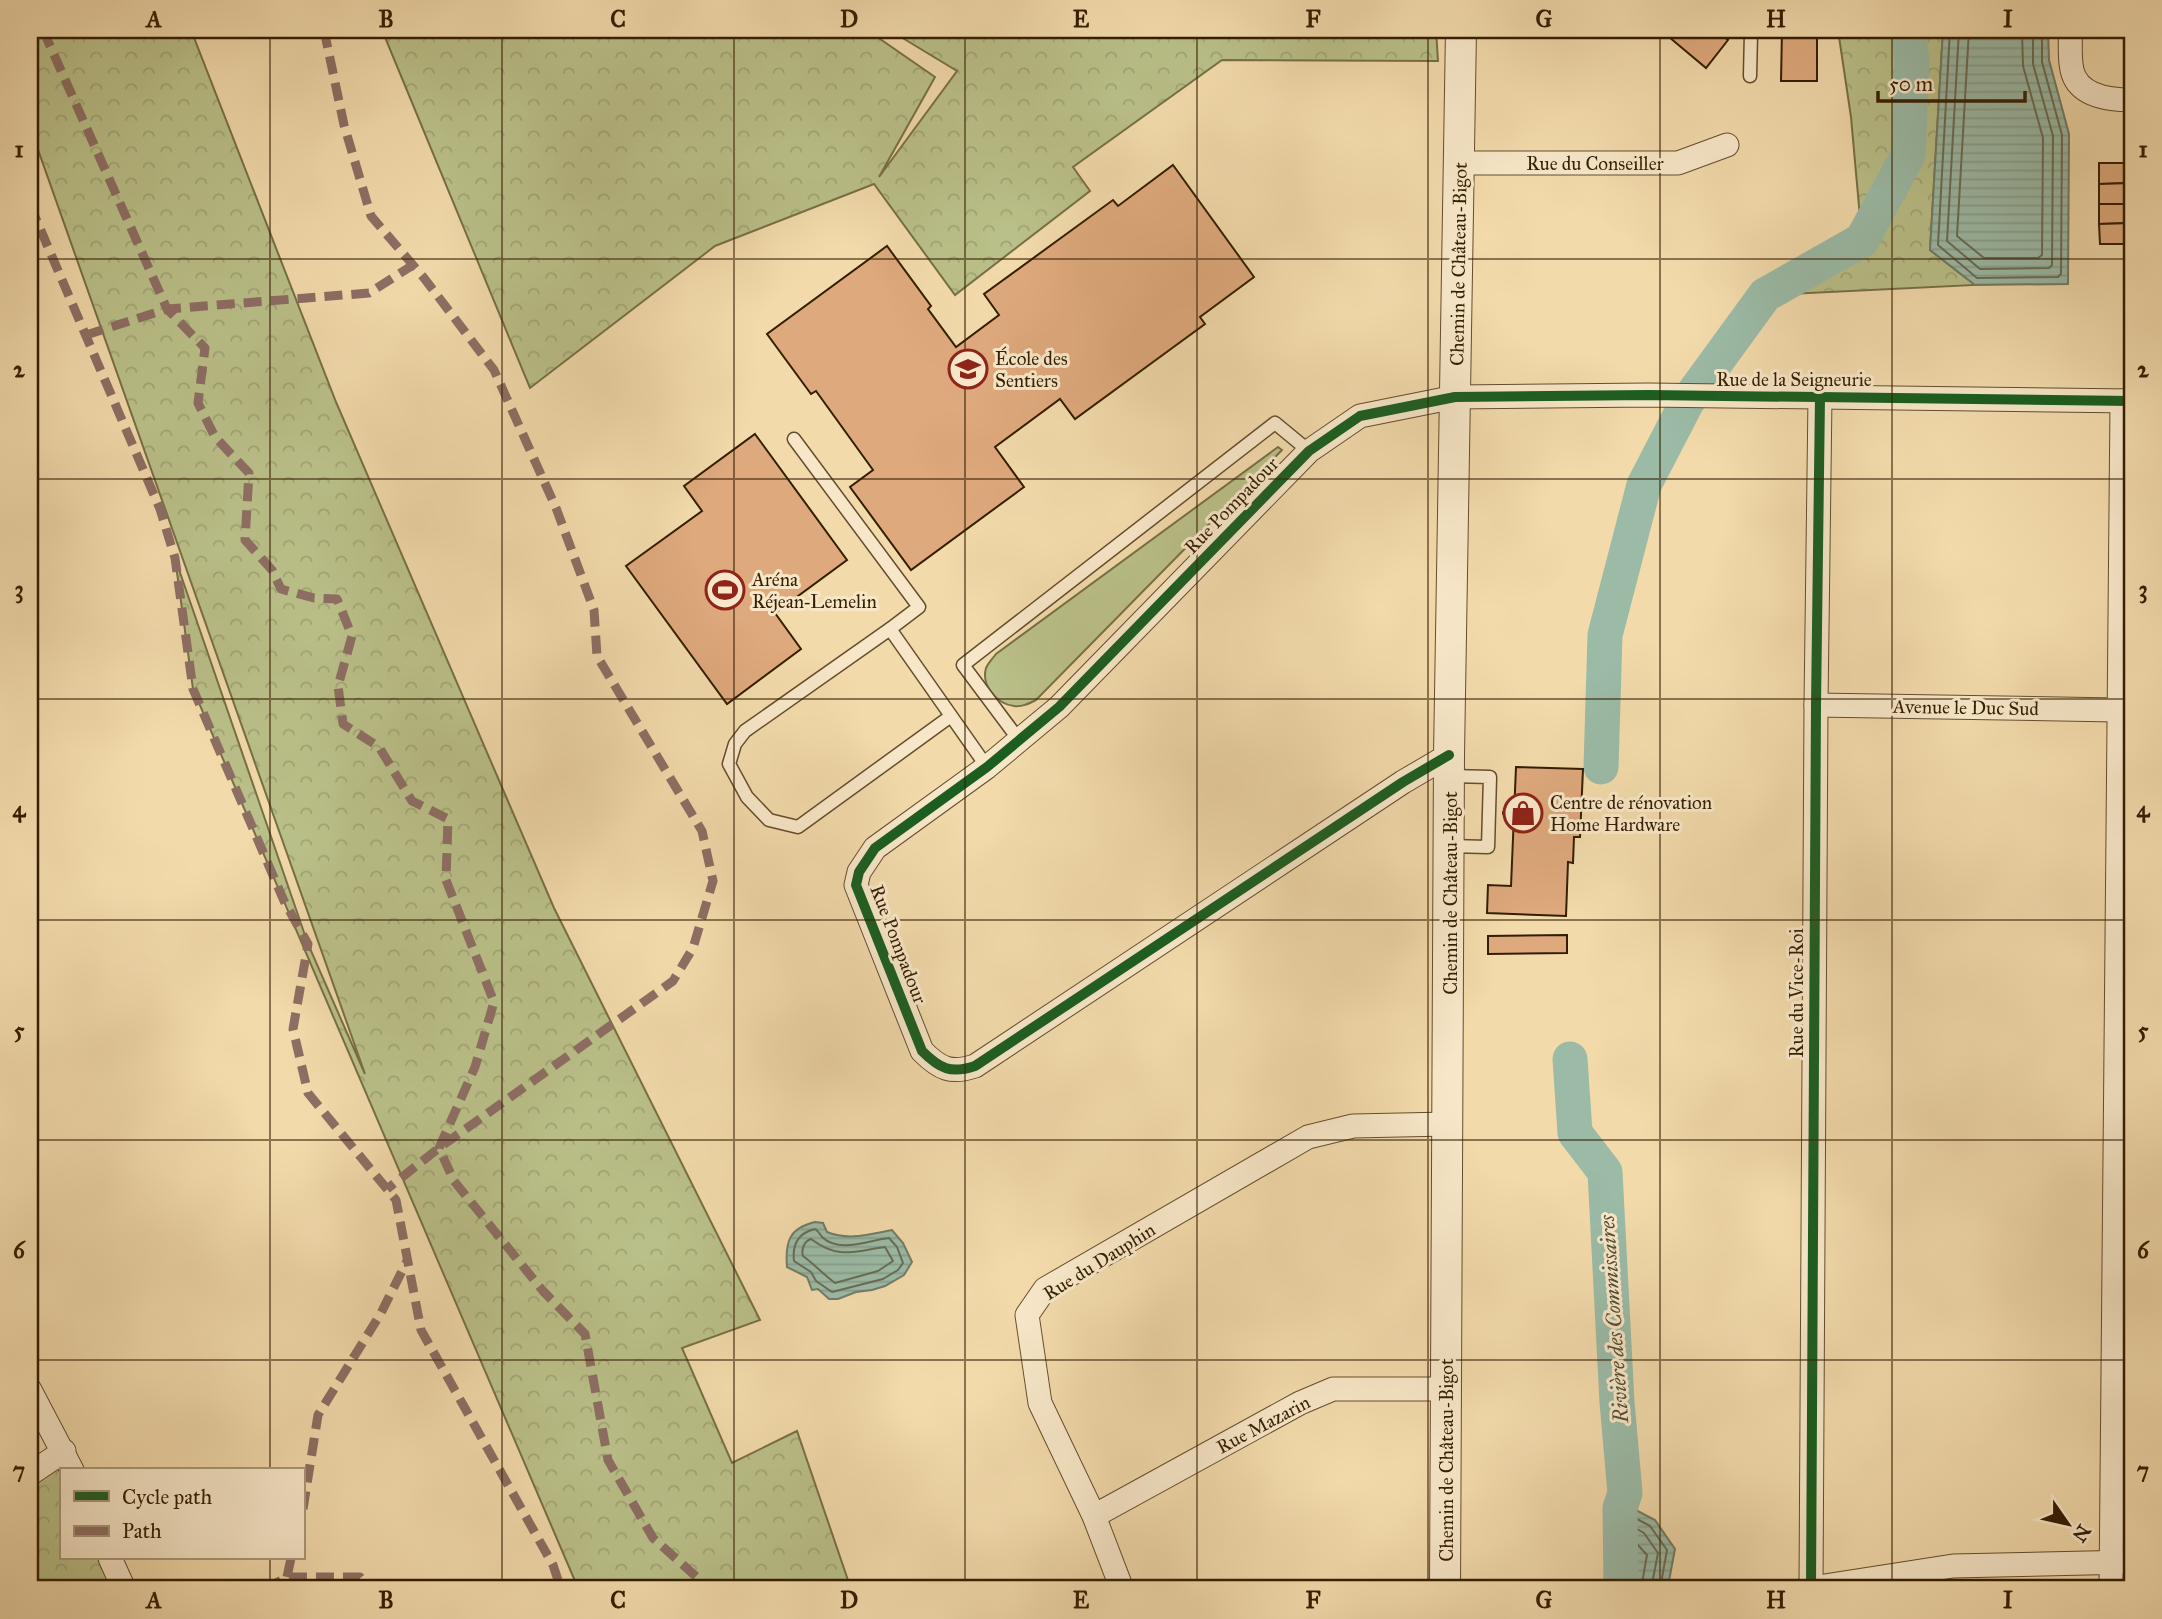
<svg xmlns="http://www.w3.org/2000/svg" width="2162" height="1619" viewBox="0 0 2162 1619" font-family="'IM FELL Great Primer',serif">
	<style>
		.grass { fill: #bac089; stroke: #776f45; stroke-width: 2 }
		.forest { fill: url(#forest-crowns); stroke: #776f45; stroke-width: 2 }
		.water { fill: url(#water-rules); stroke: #727c65; stroke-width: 2 }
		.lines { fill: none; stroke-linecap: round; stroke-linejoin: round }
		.shore { stroke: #686c54; stroke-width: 2 }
		.river { stroke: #9bbba7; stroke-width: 35 }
		.building { fill: #dea97c; stroke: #341e01; stroke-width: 2 }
		.service-casing { stroke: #644d2c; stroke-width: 15 }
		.minor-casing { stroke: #644d2c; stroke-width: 25 }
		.tertiary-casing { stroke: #644d2c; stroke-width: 32 }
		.path { stroke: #341e01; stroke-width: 3.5; stroke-dasharray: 5 3.5; stroke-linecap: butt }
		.service { stroke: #f7e7c8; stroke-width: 12 }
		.minor { stroke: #f7e7c8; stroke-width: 23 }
		.tertiary { stroke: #f7e7c8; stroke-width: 30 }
		.quiet { stroke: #8d6e63; stroke-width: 9; stroke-dasharray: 18 9; stroke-linecap: butt }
		.cycleway-casing { stroke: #f7e7c8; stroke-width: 15 }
		.cycleway { stroke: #1b5e20; stroke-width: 10 }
		.grid { fill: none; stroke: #341e01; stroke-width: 2; stroke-opacity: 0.55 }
		.labels { text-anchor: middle; stroke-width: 6; stroke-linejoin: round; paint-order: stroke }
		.street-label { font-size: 19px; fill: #341e01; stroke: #f7e7c8 }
		.poi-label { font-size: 19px; fill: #341e01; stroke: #f7e7c8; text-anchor: start }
		.water-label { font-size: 21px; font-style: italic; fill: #534d33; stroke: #f7e7c8 }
		.neatline { fill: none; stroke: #341e01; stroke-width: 2.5 }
		.grid-label { font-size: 23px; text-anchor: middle; font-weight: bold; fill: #341e01 }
	</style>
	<defs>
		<pattern id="forest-crowns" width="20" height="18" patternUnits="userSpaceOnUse" patternTransform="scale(1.75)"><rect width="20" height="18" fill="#bac089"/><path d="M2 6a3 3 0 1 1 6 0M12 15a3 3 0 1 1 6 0" fill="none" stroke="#a0a574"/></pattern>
		<pattern id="water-rules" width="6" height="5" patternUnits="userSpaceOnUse" patternTransform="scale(1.75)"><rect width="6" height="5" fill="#9bbba7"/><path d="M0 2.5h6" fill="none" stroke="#86a08e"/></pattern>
	</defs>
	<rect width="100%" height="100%" fill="#f2daab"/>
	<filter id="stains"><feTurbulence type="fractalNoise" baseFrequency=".00286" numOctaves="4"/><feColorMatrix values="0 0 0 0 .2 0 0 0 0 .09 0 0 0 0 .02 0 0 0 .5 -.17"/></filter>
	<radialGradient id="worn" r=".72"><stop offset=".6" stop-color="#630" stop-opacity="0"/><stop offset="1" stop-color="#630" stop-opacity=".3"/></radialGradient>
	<!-- grass -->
	<path class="grass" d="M1278,447L1282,450L1036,700C1028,704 1022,707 1014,706C997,704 981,686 986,668C988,663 993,658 996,654Z"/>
	<!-- forest -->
	<g class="forest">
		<path d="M30,30H191L336,402L554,908L760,1320L682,1348L732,1463L797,1431L851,1589H580L575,1581L193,689L175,558L308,944L365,1074L30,127Z"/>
		<path d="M382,30H867L935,77L879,177L957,71L896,34V30H1436L1438,61L1222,60L1073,167L1090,191L955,295L874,184L715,246L530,388Z"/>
		<path d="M1838,30H1943L1930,250L1975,285L1765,295L1862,240L1851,117Z"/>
		<path d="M64,1451L61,1470V1558H110L124,1589H30V1474Z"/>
	</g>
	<!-- water -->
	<g class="water">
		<path d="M1943,30H2048L2049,60L2069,134L2068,284L1975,285L1930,250Z"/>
		<path d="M815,1222L823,1223L827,1232C850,1241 869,1234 892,1230L903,1243L912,1262L904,1275L885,1286L872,1290L856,1292L838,1299H829L818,1289L812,1290L807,1277L787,1267C785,1242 789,1228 815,1222Z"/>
		<path d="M1632,1508L1655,1520L1675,1549L1668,1586L1665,1589H1605L1608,1535Z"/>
	</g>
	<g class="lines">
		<!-- shore -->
		<g class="shore">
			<path d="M1950,30L1938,245L1977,278L2058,277L2061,274L2062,135L2042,62V30"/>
			<path d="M1959,30L1947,241L1980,269L2049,268L2052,265L2053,136L2033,64V30"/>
			<path d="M1969,30L1957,236L1984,258H2038L2042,255L2043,138L2023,66L2022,30"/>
			<path d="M815,1229C818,1231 820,1234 822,1237C840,1254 869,1240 889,1238L897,1247L903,1263L898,1270L883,1279L832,1292L816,1281L811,1272L794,1261C792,1244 798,1233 815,1229Z"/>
			<path d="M811,1239C839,1260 854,1251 885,1247L893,1261L878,1271L835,1283C823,1274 815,1265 803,1256C801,1250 804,1241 811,1239Z"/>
			<path d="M1611,1589L1615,1538L1635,1518L1650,1526L1667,1550L1660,1589"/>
			<path d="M1620,1589L1624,1542L1637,1529L1644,1533L1658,1553L1651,1589"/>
			<path d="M1630,1589L1634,1547L1637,1544L1647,1555L1641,1589"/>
		</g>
		<!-- river -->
		<g class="river">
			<path d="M1601,767L1605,635L1644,485L1687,402L1765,295L1862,240L1908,155L1912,60L1908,30"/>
			<path d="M1570,1059L1575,1133L1605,1172L1617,1402L1625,1493L1620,1508L1621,1589"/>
		</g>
	</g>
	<!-- building -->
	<g class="building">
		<path d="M1512,30H1547V34L1512,35Z"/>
		<path d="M1665,30H1716L1728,40L1706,68L1663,32Z"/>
		<path d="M1782,30H1817V81H1781Z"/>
		<path d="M2099,163H2131V183L2099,184Z"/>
		<path d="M1173,165L1254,277L1200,317L1205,324L1075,419L1060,399L995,447L1024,487L911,570L850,487L873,470L816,391L811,394L767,334L887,246L931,306L928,309L956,347L999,315L984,294L1113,200L1118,206Z"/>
		<path d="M2131,183V204H2099V184Z"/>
		<path d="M2099,204H2131V223L2099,224Z"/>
		<path d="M2131,223V244H2100L2099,224Z"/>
		<path d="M755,434L847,560L775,613L801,649L727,704L626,566L702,511L684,486Z"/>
		<path d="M1516,767L1583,769L1580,837H1574L1573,863L1568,862L1566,916L1487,913L1488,885L1511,886Z"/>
		<path d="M1567,935V953L1488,954V936Z"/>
	</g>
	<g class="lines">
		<defs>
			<g id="service">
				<path d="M1747,30L1751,33L1750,76"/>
				<path d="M794,439L919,607L890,629"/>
				<path d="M951,716L798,827L769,820L747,797L729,764L735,744L745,731L890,629L987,767"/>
				<path d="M1019,740L963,665L1275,423L1309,451"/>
				<path d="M1449,846L1488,847L1490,777L1451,776"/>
			</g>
			<g id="minor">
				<path d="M2070,30C2071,42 2069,57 2072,70C2078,97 2110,100 2132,100"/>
				<path d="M1460,163H1678L1727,145"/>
				<path d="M1816,705L2117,710"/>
				<path d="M1449,755L1403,782L975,1066C951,1074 940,1069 922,1051L856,885L859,872L875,848L987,767L1059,707L1309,451L1360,416L1455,397L1649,395L2132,401"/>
				<path d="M30,1390L72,1470"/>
				<path d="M30,1474L64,1451"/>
				<path d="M1094,1516L1300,1403L1333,1389H1447"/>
				<path d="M110,1558L124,1589"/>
				<path d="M1122,1589L1094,1516L1040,1403L1027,1315L1045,1289L1308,1137L1353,1126L1448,1124"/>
				<path d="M1805,1589L1953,1566L2132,1562"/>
				<path d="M1811,1589L1816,705L1820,397"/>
				<path d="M2111,1589L2122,401"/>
			</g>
			<path id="tertiary" d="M1445,1589L1449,755L1461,30"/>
		</defs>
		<!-- service casing -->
		<use href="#service" class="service-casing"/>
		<!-- minor casing -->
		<use href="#minor" class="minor-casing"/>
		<!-- tertiary casing -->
		<use href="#tertiary" class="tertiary-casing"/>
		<!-- path -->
		<path class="path" d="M1502,813H1514"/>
		<!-- service -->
		<use href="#service" class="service"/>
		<!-- minor -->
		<use href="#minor" class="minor"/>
		<!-- tertiary -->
		<use href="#tertiary" class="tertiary"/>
		<!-- quiet -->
		<g class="quiet">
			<path d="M43,30L167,309L205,348L198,403L215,437L249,473L245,540L272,570L281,589L314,598L337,599L352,636L338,686L343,724L379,747L412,801L448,819L446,880L494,1002L475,1067L439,1148L454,1181L543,1291L585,1334L608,1460L653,1538L710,1589"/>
			<path d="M324,30L344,125L371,216L424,278L494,370L556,508L594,610L597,656L702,831L713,881L693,948L673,981L439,1148L387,1189"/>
			<path d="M30,205L160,509L175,558L193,689L284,901L308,944L293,1029L308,1093L396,1200L421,1330L553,1565L561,1589"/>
			<path d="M86,335L167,309L369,293L413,265"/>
			<path d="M303,1509L318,1415L381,1313L408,1259"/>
			<path d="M287,1577L291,1558"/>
			<path d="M265,1589L287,1577H360L369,1589"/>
		</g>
		<defs>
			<g id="cycleway">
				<path d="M1449,755L1403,782L975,1066C951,1074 940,1069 922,1051L856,885L859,872L875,848L987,767L1059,707L1309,451L1360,416L1455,397L1649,395L2132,401"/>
				<path d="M1811,1589L1816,705L1820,397"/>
			</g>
		</defs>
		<!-- cycleway casing -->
		<use href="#cycleway" class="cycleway-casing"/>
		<!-- cycleway -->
		<use href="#cycleway" class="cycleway"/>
	</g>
	<!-- grid -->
	<path class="grid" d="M270,30V1470M502,30V1589M734,30V1589M965,30V1589M1197,30V1589M1428,30V1589M1660,30V1589M1892,30V1589M30,259H2132M30,479H2132M30,699H2132M30,920H2132M30,1140H2132M30,1360H2132M270,1558V1589"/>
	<!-- icons -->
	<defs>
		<symbol id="school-ring" viewBox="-11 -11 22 22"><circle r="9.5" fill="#f7e7c8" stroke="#8f2418" stroke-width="1.5"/><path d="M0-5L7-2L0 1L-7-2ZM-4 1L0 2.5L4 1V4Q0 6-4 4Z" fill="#8f2418"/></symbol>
		<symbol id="stadium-ring" viewBox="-11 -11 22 22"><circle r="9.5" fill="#f7e7c8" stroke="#8f2418" stroke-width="1.5"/><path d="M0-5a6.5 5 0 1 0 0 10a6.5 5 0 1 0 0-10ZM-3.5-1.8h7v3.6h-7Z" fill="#8f2418"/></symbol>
		<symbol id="shop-ring" viewBox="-11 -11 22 22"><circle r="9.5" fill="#f7e7c8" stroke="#8f2418" stroke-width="1.5"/><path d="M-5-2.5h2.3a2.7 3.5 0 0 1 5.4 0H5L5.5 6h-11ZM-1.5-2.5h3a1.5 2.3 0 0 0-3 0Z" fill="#8f2418"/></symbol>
	</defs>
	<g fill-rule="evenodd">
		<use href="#school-ring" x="946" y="347" width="44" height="44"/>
		<use href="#stadium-ring" x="703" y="568" width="44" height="44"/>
		<use href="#shop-ring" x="1501" y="791" width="44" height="44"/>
	</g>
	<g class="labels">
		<!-- street labels -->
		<g class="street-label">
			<text x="1595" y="170">Rue du Conseiller</text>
			<text transform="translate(1458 264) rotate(-89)" y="7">Chemin de Château-Bigot</text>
			<text x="1794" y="386">Rue de la Seigneurie</text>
			<text transform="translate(1231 505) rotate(-46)" y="7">Rue Pompadour</text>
			<text transform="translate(1966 707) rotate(1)" y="7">Avenue le Duc Sud</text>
			<text transform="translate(1450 893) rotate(-90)" y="7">Chemin de Château-Bigot</text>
			<text transform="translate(899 944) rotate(69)" y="7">Rue Pompadour</text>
			<text transform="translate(1796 993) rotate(-90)" y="7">Rue du Vice-Roi</text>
			<text transform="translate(1099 1261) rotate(-32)" y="7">Rue du Dauphin</text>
			<text transform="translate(1263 1424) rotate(-28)" y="7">Rue Mazarin</text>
			<text transform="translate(1446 1460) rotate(-90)" y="7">Chemin de Château-Bigot</text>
		</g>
		<!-- poi labels -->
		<g class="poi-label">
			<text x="995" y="365">École des<tspan x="995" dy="22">Sentiers</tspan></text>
			<text x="752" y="586">Aréna<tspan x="752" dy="22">Réjean‑Lemelin</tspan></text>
			<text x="1550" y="809">Centre de rénovation<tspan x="1550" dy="22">Home Hardware</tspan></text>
		</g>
		<!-- water labels -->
		<g class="water-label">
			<text transform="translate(1614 1319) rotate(-94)" y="7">Rivière des Commissaires</text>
		</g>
	</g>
	<!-- margin -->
	<rect width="2162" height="1619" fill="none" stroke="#f2daab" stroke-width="77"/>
	<!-- legend -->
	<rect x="60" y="1468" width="245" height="91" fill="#f7e7c8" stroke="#a99778" stroke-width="2"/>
	<rect x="74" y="1491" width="35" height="10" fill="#1b5e20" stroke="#a99778" stroke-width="2"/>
	<text x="122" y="1504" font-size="21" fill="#341e01">Cycle path</text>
	<rect x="74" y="1526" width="35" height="10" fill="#8d6e63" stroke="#a99778" stroke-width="2"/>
	<text x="122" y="1538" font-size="21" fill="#341e01">Path</text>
	<!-- north arrow -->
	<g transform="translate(2068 1524) rotate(124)" stroke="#f7e7c8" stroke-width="5" paint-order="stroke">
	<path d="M0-5L12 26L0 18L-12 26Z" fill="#341e01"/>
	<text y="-10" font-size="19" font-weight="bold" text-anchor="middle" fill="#341e01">N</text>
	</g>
	<!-- scale -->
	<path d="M1878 91v10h147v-10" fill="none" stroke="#341e01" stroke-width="3.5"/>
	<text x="1889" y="91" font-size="21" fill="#341e01" stroke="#f7e7c8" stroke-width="5" paint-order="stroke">50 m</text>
	<rect x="38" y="38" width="2086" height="1542" class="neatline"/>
	<g class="grid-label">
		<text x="154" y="27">A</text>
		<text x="386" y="27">B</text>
		<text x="618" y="27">C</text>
		<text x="849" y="27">D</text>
		<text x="1081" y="27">E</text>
		<text x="1313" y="27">F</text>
		<text x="1544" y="27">G</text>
		<text x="1776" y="27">H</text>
		<text x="2008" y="27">I</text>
		<text x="19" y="157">1</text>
		<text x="2143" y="157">1</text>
		<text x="19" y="377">2</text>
		<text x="2143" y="377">2</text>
		<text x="19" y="597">3</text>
		<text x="2143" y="597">3</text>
		<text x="19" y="817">4</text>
		<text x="2143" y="817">4</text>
		<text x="19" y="1038">5</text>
		<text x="2143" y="1038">5</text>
		<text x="19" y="1258">6</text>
		<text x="2143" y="1258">6</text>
		<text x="19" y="1478">7</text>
		<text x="2143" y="1478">7</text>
		<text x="154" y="1608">A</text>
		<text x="386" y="1608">B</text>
		<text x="618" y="1608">C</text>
		<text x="849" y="1608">D</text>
		<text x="1081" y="1608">E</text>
		<text x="1313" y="1608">F</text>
		<text x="1544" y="1608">G</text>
		<text x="1776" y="1608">H</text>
		<text x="2008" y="1608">I</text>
	</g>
	<rect width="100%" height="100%" filter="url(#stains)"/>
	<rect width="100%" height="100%" fill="url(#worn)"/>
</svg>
